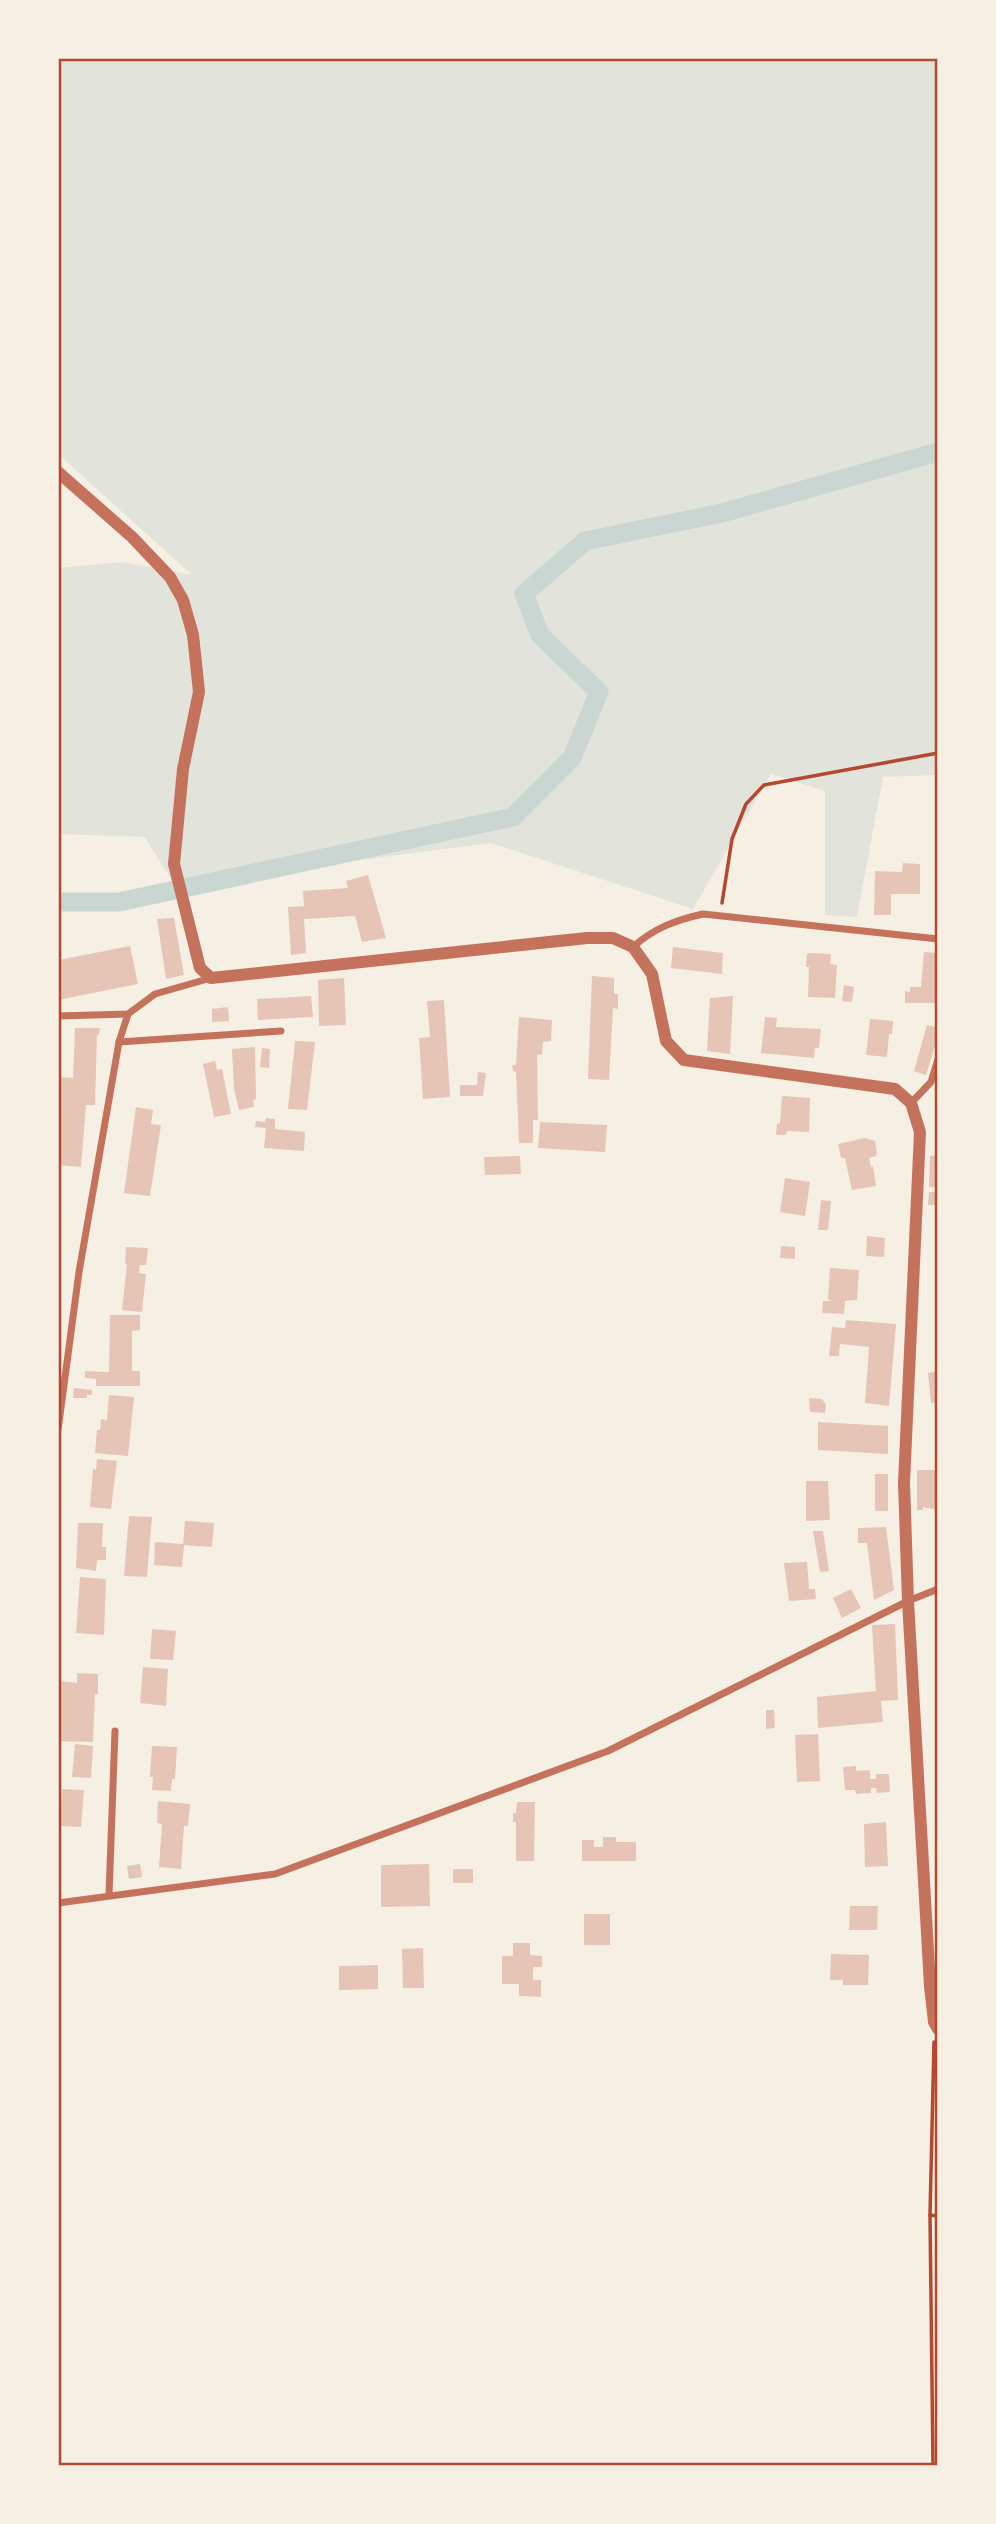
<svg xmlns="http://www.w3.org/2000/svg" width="996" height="2524" viewBox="0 0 996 2524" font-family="Barlow,sans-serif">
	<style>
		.green { fill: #e2e4dc }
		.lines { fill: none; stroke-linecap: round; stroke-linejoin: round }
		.canal { stroke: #c9d6d2; stroke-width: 19 }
		.building { fill: #e6c5b7 }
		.path { stroke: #b5482f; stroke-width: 3.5 }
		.minor { stroke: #c5725c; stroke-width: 7 }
		.tertiary { stroke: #c5725c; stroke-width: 12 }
		.neatline { fill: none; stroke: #b5482f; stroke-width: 2.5 }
	</style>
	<rect width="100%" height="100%" fill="#f6efe4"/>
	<!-- green -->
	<path class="green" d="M58,58H938V840H935V775L883,777L857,917L825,915V791L771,774L693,909L491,843L174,884L145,837L58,834V568L123,562L192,575L58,454Z"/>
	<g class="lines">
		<!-- canal -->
		<path class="canal" d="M58,902H119L513,817L572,758L599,692L540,635L524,594L585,541L722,513L938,452"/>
	</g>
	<!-- building -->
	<g class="building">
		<path d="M903,863L920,864V894H891V915H874L875,871L902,872Z"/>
		<path d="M368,875L386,938L362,942L355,916L304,919L306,953L291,955L288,907L304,906L303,891L348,888L346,881Z"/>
		<path d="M174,918L184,975L166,979L157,919Z"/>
		<path d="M130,946L138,984L58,1000V968L60,967L59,960Z"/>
		<path d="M673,947L723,953L722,974L671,968Z"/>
		<path d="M924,952L938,953V1003H905V991L910,992V987H921Z"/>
		<path d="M809,953L831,954L830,964L837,965L835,998L808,997L809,967H806L807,954Z"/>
		<path d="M592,976L614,978V994H618V1009L613,1008L609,1080L588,1079Z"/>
		<path d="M344,978L346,1025L319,1026L318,980Z"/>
		<path d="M844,985L854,987L852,1002L842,1001Z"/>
		<path d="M311,996L313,1017L258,1020L257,999Z"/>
		<path d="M733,996L730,1054L707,1051L710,998Z"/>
		<path d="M444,1000L450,1097L423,1099L419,1038L430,1037L427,1001Z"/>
		<path d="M228,1007L229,1021L212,1022V1009Z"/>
		<path d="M519,1017L552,1020L551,1041L543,1042L542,1054L537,1055L538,1120H533V1143H519L516,1072L513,1071L512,1065H516Z"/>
		<path d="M765,1017L777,1018L776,1027L821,1029L819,1048H815L814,1058L761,1053Z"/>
		<path d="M870,1019L893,1021L892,1034H889L887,1057L866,1055Z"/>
		<path d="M927,1025L938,1028V1036L926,1075L914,1071Z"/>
		<path d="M75,1028H100L99,1035H97L95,1105H86L81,1167L58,1165V1077L73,1078Z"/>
		<path d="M295,1041L315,1042L307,1110L288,1109Z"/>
		<path d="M255,1047L256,1099L253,1100L254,1107L239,1110L234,1089L232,1049Z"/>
		<path d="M262,1048L270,1049L269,1068L260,1067Z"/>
		<path d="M215,1061L217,1070L222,1069L231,1114L214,1117L203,1064Z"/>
		<path d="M478,1072L486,1073L483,1096H460V1085H477Z"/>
		<path d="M782,1096L810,1098L809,1132L787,1131L786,1135H776L777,1124L780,1123Z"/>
		<path d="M136,1107L153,1110L151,1124L161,1125L150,1196L124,1193Z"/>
		<path d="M266,1118L275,1119V1129L305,1132L304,1151L264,1148L266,1128L255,1127L256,1121L265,1122Z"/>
		<path d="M540,1122L607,1125L605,1152L538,1148Z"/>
		<path d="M865,1138L875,1141L877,1153L876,1156L869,1158L871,1167L873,1166L876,1186L852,1190L845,1158H841L838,1144Z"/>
		<path d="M938,1155V1187H929L930,1156Z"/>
		<path d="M520,1156L521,1174L485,1175L484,1157Z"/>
		<path d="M785,1178L810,1182L805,1216L780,1212Z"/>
		<path d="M929,1192H938V1205H928Z"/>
		<path d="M821,1200L831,1201L828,1230H818Z"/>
		<path d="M867,1236L885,1238L884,1257L866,1256Z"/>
		<path d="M781,1246L795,1247V1259L780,1258Z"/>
		<path d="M126,1247L148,1248L146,1265H140L139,1273L146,1274L142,1312L122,1310L127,1264H125Z"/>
		<path d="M830,1268L859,1270L857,1300L845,1301L844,1314L822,1313L823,1301H831L828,1299Z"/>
		<path d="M110,1315H140V1330L132,1331V1371H140V1386H96V1379L85,1378V1371L109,1372Z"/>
		<path d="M846,1320L896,1324L889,1406L865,1403L869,1347L840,1344L839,1356H829L832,1327L845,1328Z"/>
		<path d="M938,1371V1402L931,1403L928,1373Z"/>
		<path d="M74,1388L92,1390V1395H87V1398H73Z"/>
		<path d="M109,1395L134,1397L128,1456L95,1453L97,1430H100L101,1419L107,1420Z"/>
		<path d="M809,1398L822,1399L826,1404L825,1413L810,1412Z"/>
		<path d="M818,1422L888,1426V1454L818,1450Z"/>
		<path d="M97,1459L117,1461L111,1509L90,1507L93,1469L96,1470Z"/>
		<path d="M917,1470H938V1510L923,1507V1510H917Z"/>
		<rect x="875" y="1474" width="13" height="37"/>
		<path d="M806,1481H828L830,1520L806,1521Z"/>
		<path d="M129,1516L152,1517L147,1577L124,1576Z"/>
		<path d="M185,1521L214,1523L212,1547L184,1545L182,1567L154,1565L155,1542L183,1544Z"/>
		<path d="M78,1523H103L102,1547H106V1560H97L96,1571L76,1568Z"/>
		<path d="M886,1527L894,1590L874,1600L867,1543H858V1528Z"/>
		<path d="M813,1531H823L829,1571L820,1572Z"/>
		<path d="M807,1562L809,1589H815L816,1599L789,1601L784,1563Z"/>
		<path d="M80,1577L106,1579L104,1635L76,1633Z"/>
		<path d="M851,1589L861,1608L842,1618L833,1598Z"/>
		<path d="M895,1624L898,1700L881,1701L883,1722L818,1728L817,1697L876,1691L872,1625Z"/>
		<path d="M152,1629L176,1631L173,1660L150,1659Z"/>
		<path d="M143,1667L168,1669L166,1706L140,1703Z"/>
		<path d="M77,1673L98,1674V1694H95L93,1742L58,1741V1681L77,1683Z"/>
		<path d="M766,1710H774L775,1728L766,1729Z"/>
		<path d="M818,1734L820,1781L797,1782L795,1735Z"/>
		<path d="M75,1744L93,1746L91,1778L72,1777Z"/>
		<path d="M152,1746L177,1747L175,1779H172L171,1791L152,1790L153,1777H150Z"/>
		<path d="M856,1766V1771L870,1770V1779H876V1774H889L890,1792L877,1793L876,1788H871V1793L856,1794L855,1790H845L843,1767Z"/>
		<path d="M62,1789L84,1790L81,1827L60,1826Z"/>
		<path d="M158,1801L190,1804L188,1826H184L181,1869L159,1867L162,1824L157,1823Z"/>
		<path d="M517,1802H535L534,1861H516V1822H513V1813H516Z"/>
		<path d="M886,1822L888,1866L865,1867L864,1824Z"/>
		<path d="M603,1837H616V1842H636V1861H582V1840H594V1847H603Z"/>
		<path d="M140,1864L142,1877L129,1879L127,1866Z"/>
		<path d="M429,1864L430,1906L381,1907V1865Z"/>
		<rect x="453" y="1869" width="20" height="14"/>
		<path d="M850,1906H878L877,1930H849Z"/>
		<rect x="584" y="1914" width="26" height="31"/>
		<path d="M513,1943H530V1955L542,1956V1967H533V1980H541V1997L519,1996V1984H502V1956H513Z"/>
		<path d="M423,1948L424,1988H403L402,1949Z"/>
		<path d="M831,1954L869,1955L868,1985H843V1980H830Z"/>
		<path d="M378,1965V1989L339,1990V1966Z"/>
	</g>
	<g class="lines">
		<!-- path -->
		<g class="path">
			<path d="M722,903L732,839L746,804L764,785L938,753"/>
			<path d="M930,2215L938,2216"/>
			<path d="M933,2466L930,2215L934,2042"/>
		</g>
		<!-- minor -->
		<g class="minor">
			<path d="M633,947C654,928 676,920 703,914L938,939"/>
			<path d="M58,1016L128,1014L155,994L211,978"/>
			<path d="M119,1042L281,1031"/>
			<path d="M911,1103L931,1082L938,1059"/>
			<path d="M58,1430L79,1272L119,1042L128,1014"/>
			<path d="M109,1895L115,1731"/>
			<path d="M58,1903L275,1874L608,1751L908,1601L938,1589"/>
		</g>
		<!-- tertiary -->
		<path class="tertiary" d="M58,472L132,537L170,577L183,600L193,635L199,692L183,769L174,864L200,968L211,978L587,938H613L633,947L652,974L666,1041L684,1060L895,1089L911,1103L920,1132L904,1483L908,1601L930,1986L934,2022L938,2029"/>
	</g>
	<!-- border -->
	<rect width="996" height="2524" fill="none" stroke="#f6efe4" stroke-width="119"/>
	<rect x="60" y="60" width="876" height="2404" class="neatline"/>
</svg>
